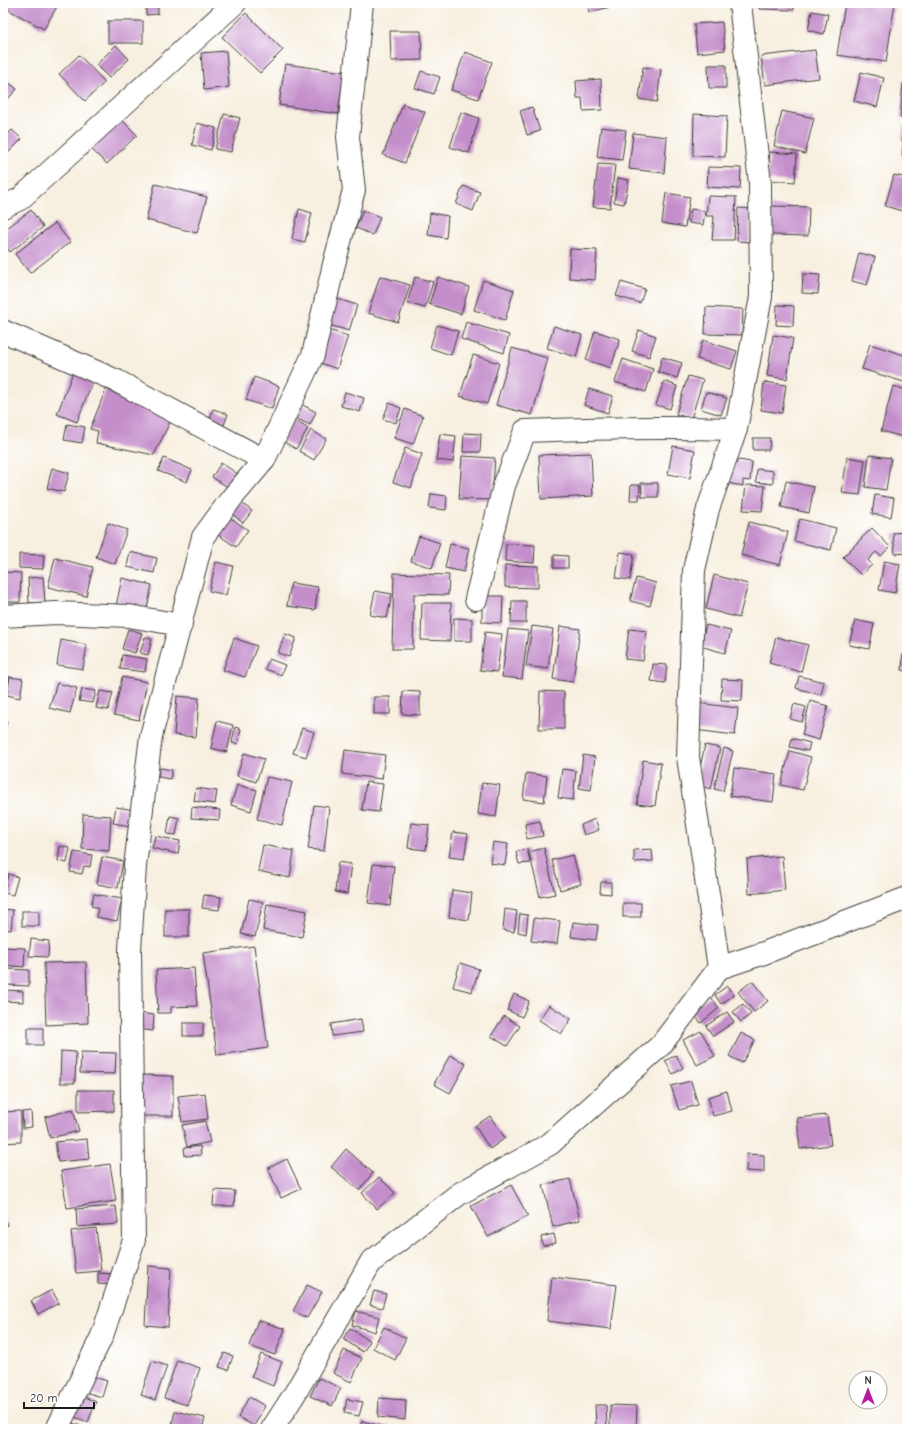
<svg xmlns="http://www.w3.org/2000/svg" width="910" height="1432" viewBox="0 0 910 1432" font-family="'Comic Neue',sans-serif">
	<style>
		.building { fill: #c48ecb }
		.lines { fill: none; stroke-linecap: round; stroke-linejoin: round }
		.minor-casing { stroke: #3d3c39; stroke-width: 24 }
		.minor { stroke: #fff; stroke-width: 22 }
	</style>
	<rect width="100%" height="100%" fill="#fff"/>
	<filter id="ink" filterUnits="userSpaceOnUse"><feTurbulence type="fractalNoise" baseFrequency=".025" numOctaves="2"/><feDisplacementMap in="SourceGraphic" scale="8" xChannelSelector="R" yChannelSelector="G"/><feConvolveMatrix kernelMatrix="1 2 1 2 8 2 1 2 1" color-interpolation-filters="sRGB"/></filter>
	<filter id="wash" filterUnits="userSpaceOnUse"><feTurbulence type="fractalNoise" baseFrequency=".012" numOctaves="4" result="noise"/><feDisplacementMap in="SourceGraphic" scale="16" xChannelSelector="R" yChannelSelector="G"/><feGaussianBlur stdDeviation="0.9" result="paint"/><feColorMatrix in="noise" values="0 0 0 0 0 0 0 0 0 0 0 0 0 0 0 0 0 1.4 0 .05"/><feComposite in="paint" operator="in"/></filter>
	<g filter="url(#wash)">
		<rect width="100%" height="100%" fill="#f7efdf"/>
		<g id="blocks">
			<!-- building -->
			<g class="building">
				<path d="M10,3H59L44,29L7,9Z"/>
				<path d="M587,3H614L615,6L589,12Z"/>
				<path d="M759,3H794V10L759,9Z"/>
				<path d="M845,3H895L886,62L837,55Z"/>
				<path d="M146,7H158V14L146,15Z"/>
				<path d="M812,11L828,14L824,34L808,30Z"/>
				<path d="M246,13L283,50L260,73L222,37Z"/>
				<rect x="108" y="21" width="35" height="22"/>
				<path d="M722,22L725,50L697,53L694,24Z"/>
				<path d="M390,31H421L422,60L391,61Z"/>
				<path d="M116,45L129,59L109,78L96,65Z"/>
				<path d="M815,50L819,78L765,85L761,56Z"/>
				<path d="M226,51L229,87L204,90L201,53Z"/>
				<path d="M465,52L492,62L478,99L451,90Z"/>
				<path d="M79,55L105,82L85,101L59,74Z"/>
				<path d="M285,64L344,72L338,114L279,105Z"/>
				<path d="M708,65H726V88H709Z"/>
				<path d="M643,67L661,69L657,102L639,99Z"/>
				<path d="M421,71L440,77L434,94L415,88Z"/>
				<path d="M861,72L884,78L877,107L854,101Z"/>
				<path d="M3,78L17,89L8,99L3,95Z"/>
				<path d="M601,79L602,110L583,111L582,98H577L576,81Z"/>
				<path d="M903,83L907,84V118H900Z"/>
				<path d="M403,104L425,112L405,163L383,155Z"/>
				<path d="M532,107L540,131L527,135L520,111Z"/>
				<path d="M782,111L814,118L805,154L774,146Z"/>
				<path d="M461,112L479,118L469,153L450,147Z"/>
				<path d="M224,114L240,118L231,152L215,149Z"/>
				<path d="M694,114L727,116L725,157L693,156Z"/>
				<path d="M118,116L137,135L107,164L88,146Z"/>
				<path d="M197,123L216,128L211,150L192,145Z"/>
				<path d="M903,125L907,126V142L902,141Z"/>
				<path d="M601,127L626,130L622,160L597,157Z"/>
				<path d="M12,130L22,139L4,157L3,139Z"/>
				<path d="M633,133L667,137L664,173L629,169Z"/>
				<path d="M903,145H907V156H902Z"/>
				<path d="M770,152L797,154L795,182L767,180Z"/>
				<path d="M598,164L615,165L610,208L593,207Z"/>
				<path d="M708,167L741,168L740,189L707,187Z"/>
				<path d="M894,175L907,178V207L906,212L885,206Z"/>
				<path d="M618,178L629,180L624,204L614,202Z"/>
				<path d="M155,184L207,197L197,233L146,220Z"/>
				<path d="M463,186L480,192L473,211L456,204Z"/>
				<path d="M666,193L690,197L685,227L662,223Z"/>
				<path d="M708,196L736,197L734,240H712L714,216H706Z"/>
				<path d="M771,206L809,207L808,236L771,235Z"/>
				<path d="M738,208L751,209L749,242L737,241Z"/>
				<path d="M299,209L312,213L305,242L292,239Z"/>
				<path d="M691,209L705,211L703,225L689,223Z"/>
				<path d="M31,210L43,227L10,252L3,243V231Z"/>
				<path d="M363,210L380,217L373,235L356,228Z"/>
				<path d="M430,213L448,216L446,238L428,235Z"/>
				<path d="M55,223L70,242L30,273L15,254Z"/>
				<path d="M570,249L597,250L595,280L569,278Z"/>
				<path d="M859,253L875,257L867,285L852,281Z"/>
				<path d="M803,274L820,275L818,294L802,293Z"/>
				<path d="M380,276L410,285L398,322L368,313Z"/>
				<path d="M415,277L433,282L425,308L407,303Z"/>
				<path d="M438,277L469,287L461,314L429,304Z"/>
				<path d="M483,280L514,290L505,320L474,310Z"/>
				<path d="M621,282L645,289L640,303L616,296Z"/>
				<path d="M334,298L357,305L349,331L326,324Z"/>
				<path d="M777,305L794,306L793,326L776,325Z"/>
				<path d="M706,307L743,309L742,335L705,334Z"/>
				<path d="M466,322L509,335L504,353L461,339Z"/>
				<path d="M437,325L458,331L451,355L430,348Z"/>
				<path d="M554,326L582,335L576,357L547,348Z"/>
				<path d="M328,330L348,336L337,369L318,362Z"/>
				<path d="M639,330L656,336L649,357L632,351Z"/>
				<path d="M595,331L620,339L611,368L586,360Z"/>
				<path d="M773,335L793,338L787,379L767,376Z"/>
				<path d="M703,340L737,351L731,369L697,359Z"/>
				<path d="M870,344L907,356V383L862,369Z"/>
				<path d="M512,348L548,358L532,415L496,405Z"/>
				<path d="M473,355L499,363L487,404L460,396Z"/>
				<path d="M662,357L682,363L677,378L658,372Z"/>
				<path d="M623,359L653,369L646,392L615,382Z"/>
				<path d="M73,372L93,380L77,422L57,414Z"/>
				<path d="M688,376L703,380L691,419L676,414Z"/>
				<path d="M254,377L279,386L272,409L246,400Z"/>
				<path d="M664,381L677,386L670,409L656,405Z"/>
				<path d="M764,382L786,385L782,413L761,410Z"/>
				<path d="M893,386L907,390V438L881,431Z"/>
				<path d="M106,389L171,420L154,455L96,443L98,431L90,429Z"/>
				<path d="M589,389L613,396L608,413L584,405Z"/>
				<path d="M345,392L364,398L360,412L341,406Z"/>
				<path d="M706,392L727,398L721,415L701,409Z"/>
				<path d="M299,403L316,412L310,425L293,417Z"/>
				<path d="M389,403L401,408L396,423L383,419Z"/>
				<path d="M213,409L228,414L221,433L207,428Z"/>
				<path d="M405,409L423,416L413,444L394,438Z"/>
				<path d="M293,420L308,428L296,449L281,440Z"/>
				<path d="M67,424L85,427L82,443L64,440Z"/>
				<path d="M311,430L326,439L314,460L299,451Z"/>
				<path d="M464,433L481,434L480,452H463Z"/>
				<path d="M440,434L456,436L453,462L436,460Z"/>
				<path d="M753,438H770L769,450H753Z"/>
				<path d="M673,446L695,450L690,478L668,474Z"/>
				<path d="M405,448L422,454L411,488L393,482Z"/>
				<path d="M591,453L593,496L541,499L539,455Z"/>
				<path d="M869,455L891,458L886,490L865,487Z"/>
				<path d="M462,456L495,458L492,500L459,499Z"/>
				<path d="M847,457L865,460L860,495L842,493Z"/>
				<path d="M164,458L192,470L187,482L158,471Z"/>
				<path d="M731,459L752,462L750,481L743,480V486L727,483Z"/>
				<path d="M221,463L238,474L229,488L212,477Z"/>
				<path d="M52,468L69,473L64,492L47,488Z"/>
				<path d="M757,469L773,471V484L756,482Z"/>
				<path d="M786,481L814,487L809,513L781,507Z"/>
				<path d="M641,483H658V497H642Z"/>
				<path d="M631,485H640L639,500H630Z"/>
				<path d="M746,485L765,486L762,511L743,510Z"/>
				<path d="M431,494L447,496L446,510L429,508Z"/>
				<path d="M875,495L894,498L891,517L872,514Z"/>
				<path d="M239,501L252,511L243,523L231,513Z"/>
				<path d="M229,517L248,530L236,547L217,534Z"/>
				<path d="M800,519L836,528L831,550L794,541Z"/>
				<path d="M749,522L788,532L780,565L741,555Z"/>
				<path d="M108,523L127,530L115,564L96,557Z"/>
				<path d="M872,528L890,547L881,556L876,552L868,560L872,565L861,575L843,557Z"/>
				<path d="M906,532L907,553L895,554L893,533Z"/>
				<path d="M419,536L440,543L432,568L411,561Z"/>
				<path d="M450,544L469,548L464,572L445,568Z"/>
				<path d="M506,544L535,545L534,563L505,561Z"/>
				<path d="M130,552L157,558L154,573L127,567Z"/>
				<path d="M620,552L634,554L630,580L616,578Z"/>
				<path d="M19,554L44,555L43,569L19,568Z"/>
				<path d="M554,555L568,556V568H554Z"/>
				<path d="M55,558L93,567L86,596L48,587Z"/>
				<path d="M884,561L900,564L895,593L879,590Z"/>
				<path d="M216,562L233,566L226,595L209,591Z"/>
				<path d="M505,565L538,566V588L505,587Z"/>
				<path d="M3,572L21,573L20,602H3Z"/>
				<path d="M394,573L449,575L448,595L414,594L413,649H392Z"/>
				<path d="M714,575L748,584L739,618L706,609Z"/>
				<path d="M43,577L45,602L29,603L28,578Z"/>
				<path d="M122,578L152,585L146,613L116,606Z"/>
				<path d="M636,578L656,583L650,606L630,601Z"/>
				<path d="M291,583L318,587L315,610L287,606Z"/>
				<path d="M375,591L392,594L387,618L370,615Z"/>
				<path d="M482,596H503L502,623L482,622Z"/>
				<path d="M512,601H526V623H511Z"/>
				<path d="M422,603H451L450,641L421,640Z"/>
				<path d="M454,618L472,619V641H454Z"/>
				<path d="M855,620L874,624L869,649L849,645Z"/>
				<path d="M706,625L731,631L725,653L700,646Z"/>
				<path d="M532,626L553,629L548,669L526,666Z"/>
				<path d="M560,626L580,629L573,682L553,679Z"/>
				<path d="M128,629L142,633L135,653L122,649Z"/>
				<path d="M508,629L528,631L522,679L502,677Z"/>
				<path d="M629,629L647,631L643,661L625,659Z"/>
				<path d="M485,632L502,634L497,672L480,670Z"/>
				<path d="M285,634L296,638L289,657L278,653Z"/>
				<path d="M145,637L152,639L148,655L140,653Z"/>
				<path d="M776,637L808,645L801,672L769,663Z"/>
				<path d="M234,638L257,646L245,677L223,670Z"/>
				<path d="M61,640L87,645L83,669L57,665Z"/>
				<path d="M122,655L147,659L145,672L120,669Z"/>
				<path d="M903,655H907V671L902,670Z"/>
				<path d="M269,659L285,665L281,675L265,669Z"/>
				<path d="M653,664L667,665L665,683L651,681Z"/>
				<path d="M3,675L9,676L4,705H3Z"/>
				<path d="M799,676L824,682L821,695L796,688Z"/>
				<path d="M10,677L23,679L20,698L7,695Z"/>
				<path d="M122,677L147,682L139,720L114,715Z"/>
				<path d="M722,679L743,680L742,701L721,700Z"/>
				<path d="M57,683L77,688L70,713L49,708Z"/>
				<path d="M82,689L96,691L93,703L79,701Z"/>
				<path d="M100,691L113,693L108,710L96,708Z"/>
				<path d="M403,691L420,692V715L402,714Z"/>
				<path d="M540,691L564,692V729H539Z"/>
				<path d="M177,696L199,698L196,737L174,735Z"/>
				<rect x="374" y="697" width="16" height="17"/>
				<path d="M810,701L828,706L819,740L802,735Z"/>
				<path d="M697,703L738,708L735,735L694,730Z"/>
				<path d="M794,704L806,707L802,722L790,719Z"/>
				<path d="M3,721L7,722L3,735Z"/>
				<path d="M217,721L233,725L227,752L211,748Z"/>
				<path d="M235,727L241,729L238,744L232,743Z"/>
				<path d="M302,728L314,732L306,757L293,753Z"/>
				<path d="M792,738L810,743L808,751L790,747Z"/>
				<path d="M705,745L720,748L711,789L696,785Z"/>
				<path d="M724,748L733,751L723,791L714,789Z"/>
				<path d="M345,750L385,755L382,779L342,774Z"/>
				<path d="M790,751L811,757L803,790L781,785Z"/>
				<path d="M244,753L264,759L256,782L237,776Z"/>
				<path d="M583,755L595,757L591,790L579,788Z"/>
				<path d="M643,760L661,763L655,806L637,804Z"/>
				<path d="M160,768L172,770L170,779L158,777Z"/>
				<path d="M734,768L776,774L773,802L730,796Z"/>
				<path d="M562,769L576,771L573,800L558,798Z"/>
				<path d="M526,773L547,776L544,802L523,799Z"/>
				<path d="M267,777L292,782L282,825L257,819Z"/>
				<path d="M366,782L383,784L379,812L362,810Z"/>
				<path d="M482,783L500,785L496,817L478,814Z"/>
				<path d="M237,785L257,790L251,811L231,805Z"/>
				<path d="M196,788L217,791L215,804L194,801Z"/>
				<path d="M314,805L329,807L324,851L308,849Z"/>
				<path d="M116,807L134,810L131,826L113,823Z"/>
				<path d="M192,807L220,810L219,820L191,818Z"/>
				<path d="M83,814L111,816L109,851L82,849Z"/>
				<path d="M170,816L179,818L176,835L167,834Z"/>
				<path d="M595,819L599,830L584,835L581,825Z"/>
				<path d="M540,821L543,836L527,839L525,824Z"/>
				<path d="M411,823L429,825L426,850L408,848Z"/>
				<path d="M453,832L468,834L464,859L449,857Z"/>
				<path d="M155,836L180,841L178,854L152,848Z"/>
				<path d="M493,842L508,844L505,865L490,863Z"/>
				<path d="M263,845L294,851L290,878L258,871Z"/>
				<path d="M60,846L70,848L67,863L58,861Z"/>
				<path d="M544,848L555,894L540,897L529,852Z"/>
				<path d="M527,849L530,863L519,864L516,852Z"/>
				<path d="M652,849L653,861L634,862V850Z"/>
				<path d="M74,852L92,855L90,867L84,866L82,874L70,872Z"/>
				<path d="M573,855L581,884L560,890L552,860Z"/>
				<path d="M782,856L785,890L749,894L747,859Z"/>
				<path d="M102,857L123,861L118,888L97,884Z"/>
				<path d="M338,862L351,864L347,894L335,892Z"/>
				<path d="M373,864L394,866L390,906L368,903Z"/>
				<path d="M8,874L18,877L13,895L4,893Z"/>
				<path d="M601,882H611V894L600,893Z"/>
				<path d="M452,890L472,893L469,920L449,917Z"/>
				<path d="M94,894L122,899L117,921L96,917L98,908L91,906Z"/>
				<path d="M204,895L221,897L219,910L202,908Z"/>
				<path d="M249,899L263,902L255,937L241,934Z"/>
				<rect x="623" y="903" width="18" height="14"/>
				<path d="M267,904L307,911L302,937L263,930Z"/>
				<path d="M3,909L13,910L11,930L3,929Z"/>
				<rect x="165" y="909" width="24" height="28"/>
				<path d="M505,909L517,911L514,932L503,930Z"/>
				<rect x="22" y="911" width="17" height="15"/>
				<path d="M520,914L528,915L526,934L518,932Z"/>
				<path d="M534,918L560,921L557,944L531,941Z"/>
				<path d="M573,922L598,925L596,940L571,937Z"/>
				<path d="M31,939L49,941L48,957L29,956Z"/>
				<path d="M254,946L268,1048L217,1055L203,953Z"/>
				<path d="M3,947L25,948L24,967L3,965Z"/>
				<path d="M86,962L88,1023L46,1025L44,963Z"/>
				<path d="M460,963L479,969L472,992L453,987Z"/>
				<path d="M194,968L197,1006L171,1007V1013H158L156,970Z"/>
				<path d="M8,969L29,970V986L7,985Z"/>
				<path d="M752,981L768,1001L754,1012L738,992Z"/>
				<path d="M727,986L734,995L721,1004L715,995Z"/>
				<path d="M5,990L23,991V1002L4,1001Z"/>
				<path d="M514,994L529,1001L522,1017L507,1010Z"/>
				<path d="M710,996L719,1008L701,1023L691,1011Z"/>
				<path d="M743,1004L751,1014L741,1022L733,1012Z"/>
				<path d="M549,1005L571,1019L561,1034L539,1020Z"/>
				<path d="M727,1012L734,1022L713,1036L706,1026Z"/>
				<path d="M139,1013L154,1015L153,1031L137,1029Z"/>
				<path d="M504,1016L520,1026L507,1046L491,1036Z"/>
				<path d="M361,1019L363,1032L332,1036L331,1024Z"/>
				<rect x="183" y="1023" width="20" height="13"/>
				<rect x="28" y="1028" width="15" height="17"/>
				<path d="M701,1031L715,1056L697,1065L683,1040Z"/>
				<path d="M741,1033L755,1040L742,1063L729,1056Z"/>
				<path d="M61,1051L76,1052L75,1083H60Z"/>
				<path d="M81,1052L116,1053L115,1074L80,1073Z"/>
				<path d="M450,1055L466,1064L450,1093L434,1084Z"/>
				<path d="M676,1055L683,1068L673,1074L665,1061Z"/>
				<path d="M141,1075L173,1076V1116H140Z"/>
				<path d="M691,1081L698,1105L679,1110L671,1086Z"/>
				<path d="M78,1090H114V1111L78,1112Z"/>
				<path d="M727,1091L732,1111L713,1116L708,1097Z"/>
				<path d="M205,1093L208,1119L182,1122L178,1096Z"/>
				<path d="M73,1109L79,1131L50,1138L45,1117Z"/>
				<path d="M21,1111V1142L3,1143V1112Z"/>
				<path d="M31,1111L32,1127L23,1128L22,1112Z"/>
				<path d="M827,1115L831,1145L800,1149L797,1118Z"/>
				<path d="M490,1116L505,1138L490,1149L475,1126Z"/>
				<path d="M205,1121L210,1142L187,1147L182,1125Z"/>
				<path d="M87,1139L89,1159L58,1162L55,1142Z"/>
				<path d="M200,1146L201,1155L185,1156L184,1148Z"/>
				<path d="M346,1149L373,1173L359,1190L331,1167Z"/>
				<path d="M747,1154L764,1155V1172L746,1171Z"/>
				<path d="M287,1159L301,1189L281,1198L268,1168Z"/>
				<path d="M110,1164L116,1201L67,1208L61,1171Z"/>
				<path d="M379,1177L395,1193L377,1209L362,1193Z"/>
				<path d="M570,1179L580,1220L553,1227L543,1185Z"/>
				<path d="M511,1185L528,1216L488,1237L471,1206Z"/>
				<path d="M214,1190L235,1191L234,1206H213Z"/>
				<path d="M116,1206L118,1224L77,1227L76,1209Z"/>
				<path d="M3,1219L8,1225L3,1229Z"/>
				<path d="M96,1228L101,1271L76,1273L71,1231Z"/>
				<path d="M554,1234L556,1243L543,1246L541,1237Z"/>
				<path d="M148,1266L171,1268L168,1327L145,1325Z"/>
				<path d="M98,1273L114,1274L113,1285L98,1284Z"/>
				<path d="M552,1277L617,1285L611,1329L547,1321Z"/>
				<path d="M307,1285L322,1292L307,1318L293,1311Z"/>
				<path d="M52,1290L59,1303L38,1314L31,1301Z"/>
				<path d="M374,1291L386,1294L382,1308L370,1305Z"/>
				<path d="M356,1311L379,1317L375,1332L352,1325Z"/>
				<path d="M258,1320L285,1329L275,1355L249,1346Z"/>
				<path d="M384,1327L406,1338L395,1360L373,1348Z"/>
				<path d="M350,1328L370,1341L363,1352L343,1339Z"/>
				<path d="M344,1350L362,1358L351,1382L333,1373Z"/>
				<path d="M224,1353L233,1356L228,1370L219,1367Z"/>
				<path d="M261,1354L282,1362L273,1386L251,1377Z"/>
				<path d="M177,1360L200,1368L187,1405L164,1398Z"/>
				<path d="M152,1361L167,1366L155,1400L141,1395Z"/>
				<path d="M91,1376L107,1381L102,1397L85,1392Z"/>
				<path d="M319,1378L341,1388L332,1406L310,1396Z"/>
				<path d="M82,1396L96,1402L88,1422L74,1417Z"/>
				<path d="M249,1397L265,1406L254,1426L238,1417Z"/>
				<path d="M379,1398L406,1400L405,1420L378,1417Z"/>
				<path d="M347,1399L363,1402L359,1416L344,1413Z"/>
				<path d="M595,1405H606L607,1427H596Z"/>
				<path d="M610,1405L637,1406L636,1429H610Z"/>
				<path d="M175,1411L205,1418L202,1429H171Z"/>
				<path d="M362,1421L386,1427V1429H360Z"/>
				<path d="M70,1422L88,1429H68Z"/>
			</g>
		</g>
	</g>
	<g filter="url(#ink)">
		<use href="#blocks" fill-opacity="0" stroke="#3d3c39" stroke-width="1"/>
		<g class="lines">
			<defs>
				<g id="minor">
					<path d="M3,207L20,199L235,3"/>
					<path d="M3,331L117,381L264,460"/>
					<path d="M476,599L504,486L525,431C595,428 665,427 736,429"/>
					<path d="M3,616L56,613L129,616L181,625"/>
					<path d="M719,968L688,757L694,570L708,509L736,429L761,297L760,183L740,3"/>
					<path d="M57,1429L102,1336L134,1240L130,950L135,866L151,736L203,537L231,499L264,460L313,355L334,264L354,190L348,137L362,3"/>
					<path d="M272,1429L294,1395L371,1262L459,1194L550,1144L661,1045L719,968L764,953L907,898"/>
				</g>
			</defs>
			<!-- minor casing -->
			<use href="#minor" class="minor-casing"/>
			<!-- minor -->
			<use href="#minor" class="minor"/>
		</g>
	</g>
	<!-- margin -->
	<rect width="910" height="1432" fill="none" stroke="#fff" stroke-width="16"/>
	<!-- north arrow -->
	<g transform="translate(868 1390)"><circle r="19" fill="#ffffff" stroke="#a4a4a4"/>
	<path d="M0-3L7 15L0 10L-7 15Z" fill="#b5179e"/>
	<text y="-6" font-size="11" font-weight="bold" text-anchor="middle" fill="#1c1c1c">N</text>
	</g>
	<!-- scale -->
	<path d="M24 1402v6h70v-6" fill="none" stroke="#1c1c1c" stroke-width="2"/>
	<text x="30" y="1402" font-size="12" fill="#1c1c1c" stroke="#ffffff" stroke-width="3" paint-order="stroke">20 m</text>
</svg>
